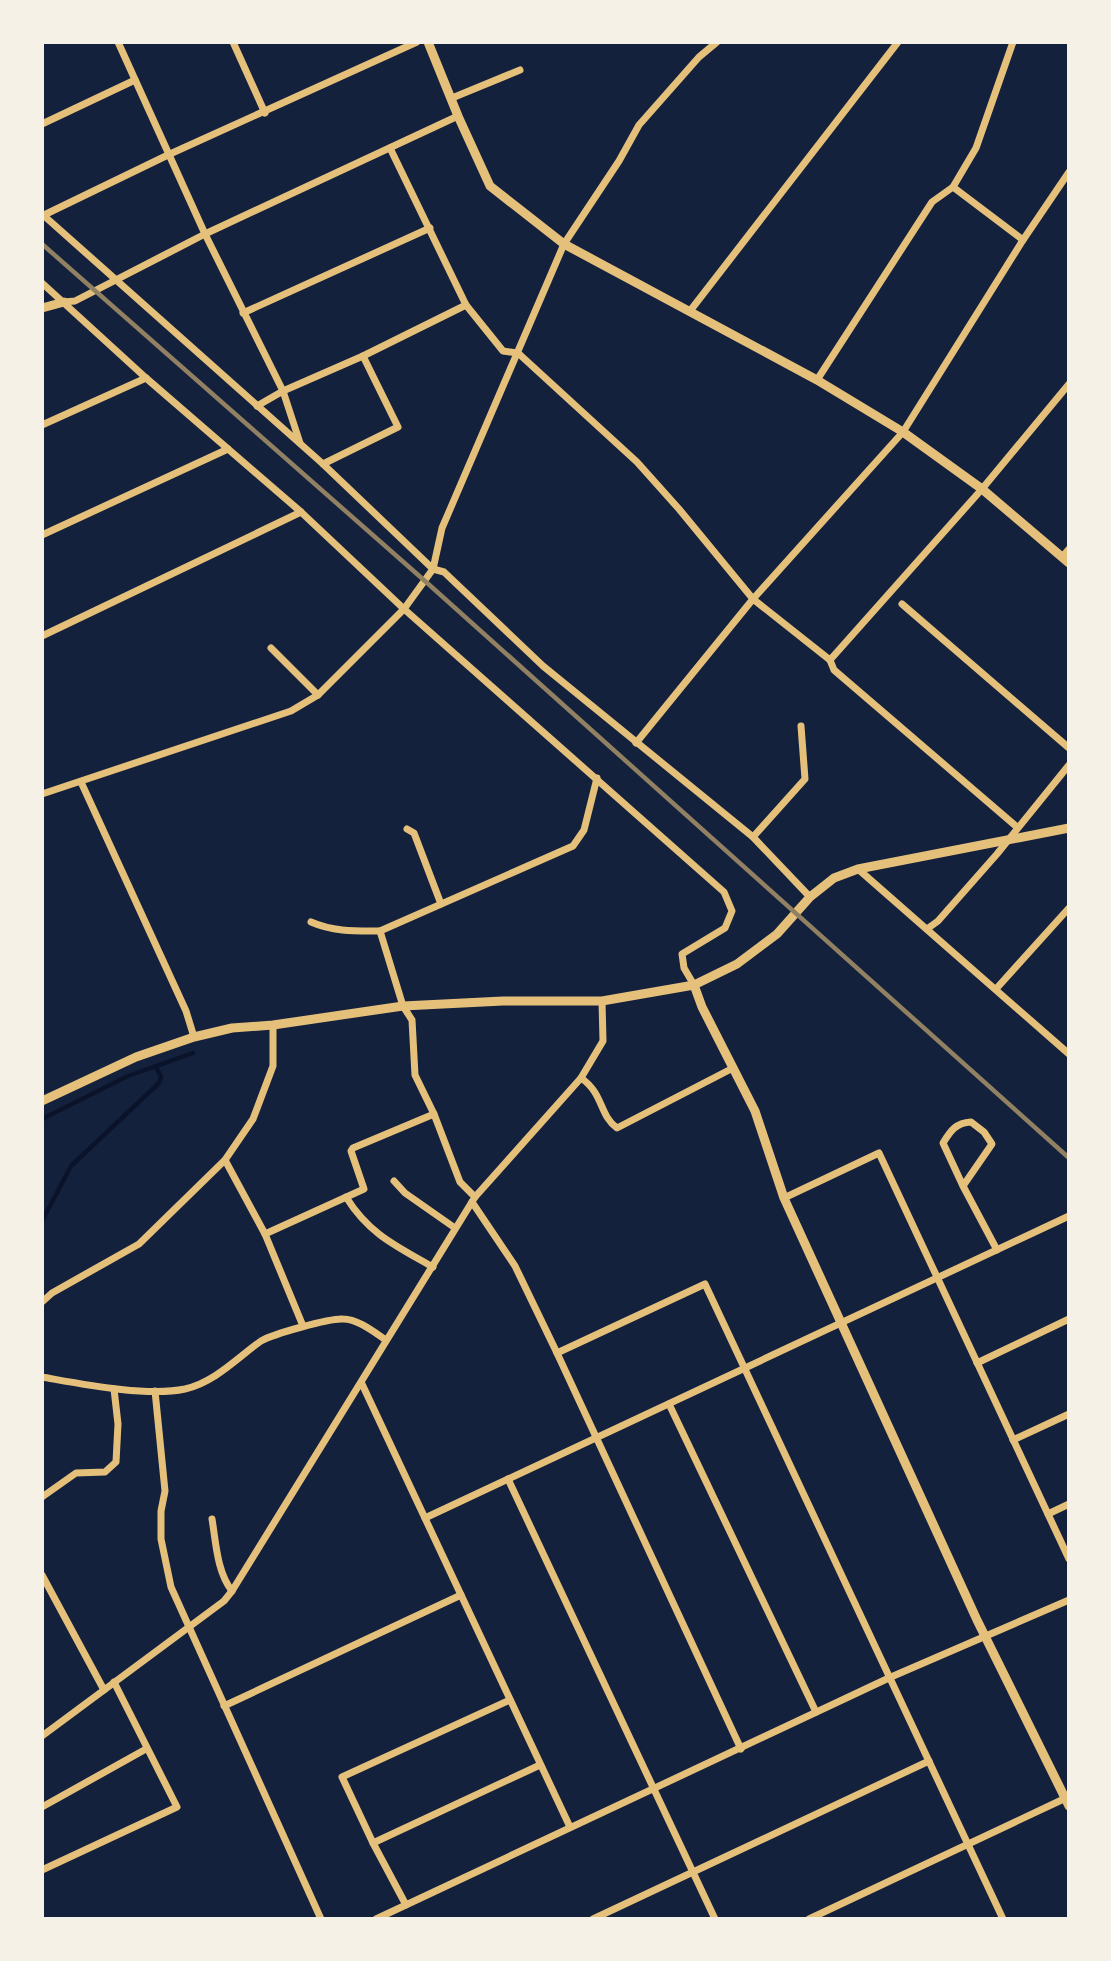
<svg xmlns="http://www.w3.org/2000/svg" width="1111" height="1961" viewBox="0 0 1111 1961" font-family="'Alegreya Sans',sans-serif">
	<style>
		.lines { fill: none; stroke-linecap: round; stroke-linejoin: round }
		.stream { stroke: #0b132b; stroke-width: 4.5 }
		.minor { stroke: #e5c07b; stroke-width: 7 }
		.tertiary { stroke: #e5c07b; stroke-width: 9 }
		.rail { stroke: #918062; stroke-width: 4.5 }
	</style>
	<rect width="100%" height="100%" fill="#14213d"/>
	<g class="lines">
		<!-- stream -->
		<g class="stream">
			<path d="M42,1119L128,1076L193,1053"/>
			<path d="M42,1221L71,1166L159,1083L161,1077L156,1067"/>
		</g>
		<!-- minor -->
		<g class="minor">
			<path d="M118,42L205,234L283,391L300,443"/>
			<path d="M233,42L265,113"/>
			<path d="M452,98L520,70"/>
			<path d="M42,124L135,80"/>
			<path d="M390,148L466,305L503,351L518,353L637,462L679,509L753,599L830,660"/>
			<path d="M953,187L1023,240"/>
			<path d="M42,214L323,464L433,569L444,572L543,666L753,837L810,897"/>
			<path d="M44,215L170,154L417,42"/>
			<path d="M42,283L146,378L301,512L404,609L724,892L732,911L725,928L682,954L684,968L694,985"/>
			<path d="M64,302L75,301L205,234L458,116"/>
			<path d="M690,311L898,42"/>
			<path d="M243,313L430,228"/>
			<path d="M817,380L932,202L953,187L976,148L1013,42"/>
			<path d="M257,406L283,391L363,356L466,305"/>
			<path d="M42,425L146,378"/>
			<path d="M323,464L398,427L363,356"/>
			<path d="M42,535L228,449"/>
			<path d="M1062,557L1069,549"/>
			<path d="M902,604L1069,748"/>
			<path d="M42,636L301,512"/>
			<path d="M271,648L318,695"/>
			<path d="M636,743L753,599L903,432L1023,240L1069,172"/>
			<path d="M81,782L186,1011L194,1037"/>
			<path d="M42,794L291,711L318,695L404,609L433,569L442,528L564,244L619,161L639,125L699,57L717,42"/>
			<path d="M1017,827L834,670L830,660L982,489L1069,384"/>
			<path d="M407,829L414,833L441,904"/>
			<path d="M753,837L805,779L801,726"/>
			<path d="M858,869L1069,1054"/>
			<path d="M311,922C334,932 356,931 380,931"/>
			<path d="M927,929L938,921L997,854L1069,765"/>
			<path d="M996,989L1069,908"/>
			<path d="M581,1078C604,1094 599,1115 617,1128L733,1068"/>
			<path d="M225,1160L265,1234L303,1326"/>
			<path d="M394,1181L405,1193L455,1228"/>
			<path d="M963,1186L992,1144L984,1132L971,1122C956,1123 951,1130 943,1143L963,1186L997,1250"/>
			<path d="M346,1197C369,1234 396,1246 433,1267"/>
			<path d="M475,1197L460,1182L434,1114L415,1075L412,1020L403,1006L380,931L573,846L584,830L597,778"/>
			<path d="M784,1198L879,1153L1069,1559"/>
			<path d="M472,1202L515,1266L557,1353"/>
			<path d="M265,1234L364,1189L351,1151L353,1148L434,1114"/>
			<path d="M42,1302L52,1293L139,1244L225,1160L253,1119L273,1066V1025"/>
			<path d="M977,1363L1069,1319"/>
			<path d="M42,1377C82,1384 146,1397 185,1389C215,1382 237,1358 261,1341C273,1334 330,1318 343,1319C358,1319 374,1332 386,1340"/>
			<path d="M362,1384L570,1827"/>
			<path d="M155,1391L165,1491L161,1511V1539L171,1587L321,1919"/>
			<path d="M669,1404L816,1712"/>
			<path d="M1013,1440L1069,1414"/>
			<path d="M508,1479L715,1919"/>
			<path d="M42,1497L76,1473L105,1472L116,1462L118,1424L114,1389"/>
			<path d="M1048,1514L1069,1504"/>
			<path d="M425,1518L1069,1216"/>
			<path d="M212,1519C216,1543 217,1572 232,1591"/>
			<path d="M42,1575L104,1690"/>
			<path d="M224,1706L461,1595"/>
			<path d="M42,1736L224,1601L232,1591L475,1197L581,1078L603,1041L602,1001"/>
			<path d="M741,1749L557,1353L705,1284L1003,1919"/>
			<path d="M42,1807L146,1749"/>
			<path d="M373,1843L540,1765"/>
			<path d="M42,1870L177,1807L114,1682"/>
			<path d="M406,1905L373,1843L342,1777L510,1700"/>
			<path d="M376,1919L891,1677L1069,1600"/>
			<path d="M593,1919L929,1761"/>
			<path d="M809,1919L1068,1797"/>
		</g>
		<!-- tertiary -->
		<g class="tertiary">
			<path d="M428,42L458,116L490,186L564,244L817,380L903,432L982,489L1069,563"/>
			<path d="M42,308L64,302"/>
			<path d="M694,985L702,1007L755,1111L784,1198L977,1620L1069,1806"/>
			<path d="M42,1101L136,1057L194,1037L232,1028L273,1025L403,1006L503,1001H602L694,985L737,964L777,934L810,897L834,878L858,869L1069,828"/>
		</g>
		<!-- rail -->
		<path class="rail" d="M42,244L425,581L1069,1158"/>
	</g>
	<!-- border -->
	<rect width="1111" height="1961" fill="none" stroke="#f6f1e7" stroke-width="88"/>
</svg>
